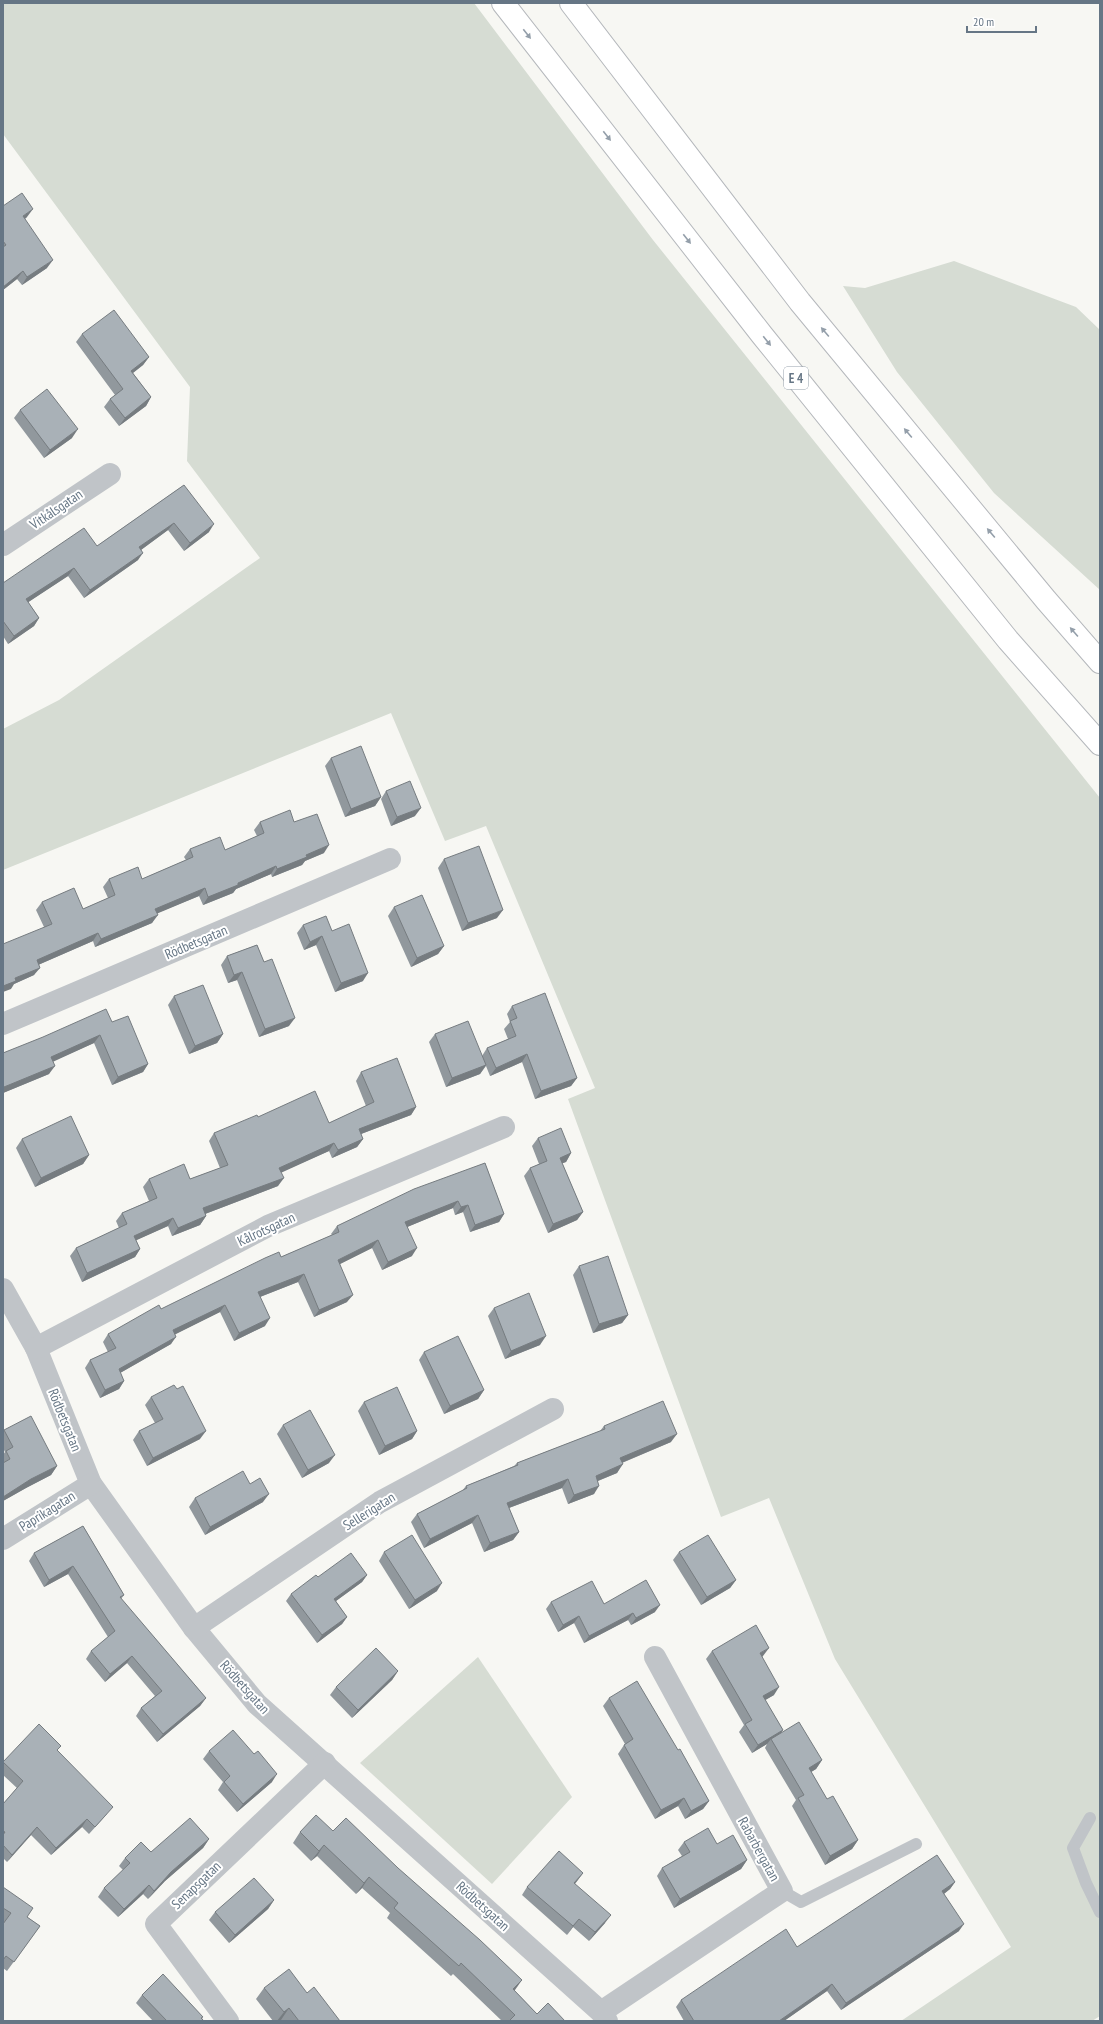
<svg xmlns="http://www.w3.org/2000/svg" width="1103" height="2024" viewBox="0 0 1103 2024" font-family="'PT Sans Narrow',sans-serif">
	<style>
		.green { fill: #d6dcd3 }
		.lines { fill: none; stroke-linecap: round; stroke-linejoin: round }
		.motorway-casing { stroke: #b5b8bc; stroke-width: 24 }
		.service { stroke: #c0c4c8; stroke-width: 12 }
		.minor { stroke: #c0c4c8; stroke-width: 22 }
		.motorway { stroke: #fff; stroke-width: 22 }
		.wall { fill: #91989d }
		.shaded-wall { fill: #767c80 }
		.building { fill: #a9b1b7; stroke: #767c80 }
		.oneway { fill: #949faa }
		.labels { text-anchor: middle; stroke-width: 4; stroke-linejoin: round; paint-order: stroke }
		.shield { fill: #fff; stroke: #949faa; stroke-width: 1 }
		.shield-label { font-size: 13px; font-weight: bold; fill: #667685 }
		.street-label { font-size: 14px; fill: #667685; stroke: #fff }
	</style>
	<rect width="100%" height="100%" fill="#f7f7f3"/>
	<!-- green -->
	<g class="green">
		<path d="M3,3H474L653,240L1100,798V2016L1092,2021H901L1011,1947L835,1659L769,1498L721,1517L568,1099L595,1088L486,826L445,841L391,713L3,870V729L59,700L260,558L187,461L190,387L3,134Z"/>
		<path d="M954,261L1076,307L1100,330V590L994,493L897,372L843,286L865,288Z"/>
		<path d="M478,1657L572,1797L492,1884L360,1763Z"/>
	</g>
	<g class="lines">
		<defs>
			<g id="motorway">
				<path d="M503,3L762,335L1008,640L1100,744"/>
				<path d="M571,3L800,302L1046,600L1100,662"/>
			</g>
		</defs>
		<!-- motorway casing -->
		<use href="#motorway" class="motorway-casing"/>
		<!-- service -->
		<g class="service">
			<path d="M1090,1818L1073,1848L1086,1883L1100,1912"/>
			<path d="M782,1891L801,1902L916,1844"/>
		</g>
		<!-- minor -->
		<g class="minor">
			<path d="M3,545L110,474"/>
			<path d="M3,1024L390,859"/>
			<path d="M3,1289L36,1348L91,1484L194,1628L257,1704L601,2012L607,2021"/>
			<path d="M36,1348L268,1226L504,1127"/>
			<path d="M3,1539L91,1484"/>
			<path d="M194,1628L380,1502L553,1409"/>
			<path d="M601,2012L782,1891L655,1657"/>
			<path d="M228,2021L156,1924L325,1763"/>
		</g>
		<!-- motorway -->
		<use href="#motorway" class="motorway"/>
	</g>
	<!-- wall -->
	<g class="wall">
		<path d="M3,206L27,217L25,219L47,268L22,285L17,279L3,290Z"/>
		<path d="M82,334L149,357L143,365L133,373L151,397L146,406L119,426L104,407L110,399L115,395L76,342Z"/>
		<path d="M20,410L72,438L44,458L14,418Z"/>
		<path d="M184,485L209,532L184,551L168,530L141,550L138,560L84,598L68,576L28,602L39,618L34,626L8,644L3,636V583L97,546Z"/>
		<path d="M331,758L381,797L375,806L345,817L325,766Z"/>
		<path d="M386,791L415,816L391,826L381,799Z"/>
		<path d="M260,822H294L324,853L305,861L302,865L272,877L271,874L236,889L233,893L203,905L199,896L157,913L152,923L95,947L93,941L38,965L34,975L14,984L11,989L44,927L36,910L42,902L83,909L108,898L103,887L109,879H142L186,860L184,857L190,849L225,850L257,836L254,830Z"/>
		<path d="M444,859L497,918L462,931L438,868Z"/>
		<path d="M394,907L444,946L438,954L411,967L388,916Z"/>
		<path d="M303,925L332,931L363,981L335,992L316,945L304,950L297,933Z"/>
		<path d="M257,945L289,1026L259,1037L237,980L228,983L221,965L227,956Z"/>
		<path d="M174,996L223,1034L217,1043L189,1054L168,1005Z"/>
		<path d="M512,1006L577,1078L571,1086L535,1099L522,1062L490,1076L486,1066L480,1074L446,1087L429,1042L435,1034L482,1056L487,1048L508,1039L504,1029L510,1022L507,1014Z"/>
		<path d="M112,1022L148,1064L143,1072L112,1085L94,1043L53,1061L49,1074L3,1093V1053Z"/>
		<path d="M361,1072L416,1107L411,1115L361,1134L363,1139L357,1147L332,1158L329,1151L281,1172L278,1186L205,1214L206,1216L200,1225L172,1236L168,1226L136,1240L140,1249L135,1257L82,1282L70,1256L76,1248L119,1228L116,1221L122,1213L149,1201L143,1187L149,1179H190L220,1168L209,1141L214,1133L258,1117L329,1123L366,1106L356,1081Z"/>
		<path d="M538,1138L571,1153L566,1162L562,1163L583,1212L577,1220L548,1233L524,1176L530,1168L539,1164L532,1146Z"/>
		<path d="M22,1139L89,1155L83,1164L35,1187L16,1148Z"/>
		<path d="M485,1163L504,1214L499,1222L470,1232L463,1212L455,1215L453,1208L407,1227L412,1256L382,1270L372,1248L340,1264L347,1302L314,1317L298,1282L260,1297L265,1326L234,1341L220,1312L175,1334L171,1344L120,1373L124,1381L119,1389L100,1398L85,1368L90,1360L108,1352L103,1342L108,1334L161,1309L332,1235L331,1234L337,1226Z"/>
		<path d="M579,1266L628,1315L622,1323L593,1333L573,1275Z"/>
		<path d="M494,1308L540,1345L505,1359L488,1316Z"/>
		<path d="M424,1352L484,1390L478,1399L444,1414L419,1360Z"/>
		<path d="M177,1389L200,1439L147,1466L133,1440L139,1431L155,1423L145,1405L151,1397Z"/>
		<path d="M364,1402L417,1431L412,1439L379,1455L358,1411Z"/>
		<path d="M283,1425L329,1463L302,1478L277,1434Z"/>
		<path d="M604,1426L671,1442L622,1463L617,1473L598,1481L594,1494L568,1504L562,1488L509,1508L519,1532L513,1540L484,1552L472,1523L424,1548L411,1522L417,1514L462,1491L466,1486L514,1466L517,1463L600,1431Z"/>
		<path d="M4,1430L57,1466L51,1475L26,1488L3,1501V1455L5,1452L3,1448V1431Z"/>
		<path d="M250,1484L263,1502L205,1535L189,1507L195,1498Z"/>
		<path d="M83,1526L124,1595L121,1599L206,1698L200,1706L157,1742L136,1716L141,1708L155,1696L127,1663L105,1682L86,1659L91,1651L108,1637L68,1574L44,1587L29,1561L34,1553Z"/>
		<path d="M384,1552L437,1591L409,1609L379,1561Z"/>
		<path d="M679,1552L736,1580L730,1588L701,1605L673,1560Z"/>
		<path d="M367,1575L362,1582L336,1601L347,1617L342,1624L317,1643L286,1601L291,1594L318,1577Z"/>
		<path d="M551,1602L604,1604L655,1612L631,1625L628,1620L584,1643L574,1623L558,1632L546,1609Z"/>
		<path d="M712,1651L763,1656L762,1657L774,1695L765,1700L783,1730L781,1733L822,1760L816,1769L811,1772L827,1799L858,1840L852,1849L825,1865L792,1806L796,1800L765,1748L767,1744L752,1753L739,1732L744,1725L706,1659Z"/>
		<path d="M398,1671L392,1680L352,1718L330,1695L336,1687Z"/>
		<path d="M609,1698L678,1750L709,1801L703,1809L685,1819L678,1806L655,1819L618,1754L624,1745L625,1744L603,1706Z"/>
		<path d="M58,1751L107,1814L89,1834L82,1827L51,1855L31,1835L7,1862L3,1858V1804L17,1788L3,1775V1762Z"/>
		<path d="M209,1751L272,1782L237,1812L218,1790L223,1782L203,1759Z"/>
		<path d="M333,1831L515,1991L537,2014L565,2021H502L453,1974L451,1976L387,1918L390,1913L362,1888L356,1894L317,1856L311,1861L293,1843L300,1832Z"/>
		<path d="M209,1839L203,1848L165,1881L148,1899L143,1894L118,1917L98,1897L104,1888L123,1870L119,1866L125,1858Z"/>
		<path d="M684,1842L717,1844L747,1860L741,1869L674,1908L657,1876L662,1868L682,1856L678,1850Z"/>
		<path d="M583,1873L575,1884L605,1923L589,1941L573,1927L567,1935L522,1895L527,1887Z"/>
		<path d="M955,1882L950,1889L944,1894L959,1931L841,2010L827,1991L784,2021H684L676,2007L681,2000L797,1947Z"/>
		<path d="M3,1887L27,1917L40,1926L7,1971L3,1968V1924L4,1922H3Z"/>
		<path d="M274,1900L268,1909L229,1943L209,1920L215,1912Z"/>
		<path d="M264,1988L307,1993L340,2021H282L281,2020L279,2021H273L256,1999Z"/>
		<path d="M142,1995L202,2018L204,2021H153L136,2003Z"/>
	</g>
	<!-- shaded-wall -->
	<g class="shaded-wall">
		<path d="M33,209L27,217L17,224L23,216Z"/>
		<path d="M53,260L47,268L22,285L27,277Z"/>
		<path d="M23,271L17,279L3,290V287Z"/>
		<path d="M149,357L143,365L125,379L131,371Z"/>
		<path d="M151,397L146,406L119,426L125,418Z"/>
		<path d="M78,429L72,438L44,458L50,450Z"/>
		<path d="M174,523L168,530L134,555L139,547Z"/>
		<path d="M214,524L209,532L184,551L190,543Z"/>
		<path d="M143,553L138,560L84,598L90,590Z"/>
		<path d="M74,568L68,576L21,607L26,599Z"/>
		<path d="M39,618L34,626L8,644L14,636Z"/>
		<path d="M381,797L375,806L345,817L351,809Z"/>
		<path d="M421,808L415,816L391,826L397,817Z"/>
		<path d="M329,845L324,853L305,861L302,865L272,877L277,869L306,855Z"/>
		<path d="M276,866L271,874L236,889L233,893L203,905L208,897L238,883Z"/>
		<path d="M205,888L199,896L149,917L155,909Z"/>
		<path d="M503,910L497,918L462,931L468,923Z"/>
		<path d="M158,915L152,923L95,947L101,939Z"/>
		<path d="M98,933L93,941L31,968L37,960Z"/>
		<path d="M322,936L316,945L304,950L310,942Z"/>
		<path d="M444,946L438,954L411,967L417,958Z"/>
		<path d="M40,968L34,975L14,984L11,989L3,992V986L15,978Z"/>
		<path d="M242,972L237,980L228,983L234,975Z"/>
		<path d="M368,973L363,981L335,992L341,983Z"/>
		<path d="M295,1018L289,1026L259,1037L265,1029Z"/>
		<path d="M223,1034L217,1043L189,1054L195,1046Z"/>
		<path d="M100,1035L94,1043L46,1065L51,1057Z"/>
		<path d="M527,1054L522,1062L490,1076L496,1068Z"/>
		<path d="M148,1064L143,1072L112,1085L118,1077Z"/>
		<path d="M486,1065L480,1074L446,1087L452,1078Z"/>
		<path d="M55,1066L49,1074L3,1093V1088L4,1087Z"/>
		<path d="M577,1078L571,1086L535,1099L541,1091Z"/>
		<path d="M416,1107L411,1115L353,1137L359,1129Z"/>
		<path d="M363,1139L357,1147L332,1158L338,1150Z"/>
		<path d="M334,1143L329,1151L274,1176L279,1168Z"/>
		<path d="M571,1153L566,1162L555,1166L560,1158Z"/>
		<path d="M89,1155L83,1164L35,1187L41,1178Z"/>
		<path d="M284,1178L278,1186L197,1217L203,1208Z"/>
		<path d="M458,1201L453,1208L400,1230L405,1222Z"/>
		<path d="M468,1205L463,1212L455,1215L461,1207Z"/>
		<path d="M583,1212L577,1220L548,1233L553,1224Z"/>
		<path d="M504,1214L499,1222L470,1232L475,1225Z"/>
		<path d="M206,1216L200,1225L172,1236L178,1228Z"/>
		<path d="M173,1218L168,1226L128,1244L134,1236Z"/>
		<path d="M378,1240L372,1248L332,1268L338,1260Z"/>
		<path d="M417,1248L412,1256L382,1270L388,1262Z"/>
		<path d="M140,1249L135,1257L82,1282L87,1273Z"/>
		<path d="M304,1274L298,1282L252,1300L258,1292Z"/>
		<path d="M353,1295L347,1302L314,1317L319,1310Z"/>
		<path d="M225,1305L220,1312L168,1338L173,1330Z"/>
		<path d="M628,1315L622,1323L593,1333L599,1324Z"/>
		<path d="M270,1318L265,1326L234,1341L239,1333Z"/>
		<path d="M546,1336L540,1345L505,1359L511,1351Z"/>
		<path d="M176,1337L171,1344L113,1377L119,1369Z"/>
		<path d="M124,1381L119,1389L100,1398L105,1390Z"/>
		<path d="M484,1390L478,1399L444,1414L450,1406Z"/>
		<path d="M206,1431L200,1439L147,1466L153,1458Z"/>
		<path d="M417,1431L412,1439L379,1455L385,1446Z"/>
		<path d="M677,1434L671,1442L614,1466L620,1458Z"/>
		<path d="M335,1455L329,1463L302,1478L308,1470Z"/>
		<path d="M623,1464L617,1473L590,1484L596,1476Z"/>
		<path d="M57,1466L51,1475L26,1488L3,1501V1497L31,1479Z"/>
		<path d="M568,1479L562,1488L501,1511L507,1503Z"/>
		<path d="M599,1486L594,1494L568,1504L574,1495Z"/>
		<path d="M269,1494L263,1502L205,1535L210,1527Z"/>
		<path d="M478,1515L472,1523L424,1548L430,1539Z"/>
		<path d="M519,1532L513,1540L484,1552L490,1543Z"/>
		<path d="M73,1566L68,1574L44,1587L49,1580Z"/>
		<path d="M367,1575L362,1582L329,1606L334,1599Z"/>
		<path d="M736,1580L730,1588L701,1605L707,1597Z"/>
		<path d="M442,1583L437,1591L409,1609L415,1600Z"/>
		<path d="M660,1605L655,1612L631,1625L636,1618Z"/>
		<path d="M633,1613L628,1620L584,1643L589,1636Z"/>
		<path d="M579,1616L574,1623L558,1632L563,1625Z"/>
		<path d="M347,1617L342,1624L317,1643L322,1635Z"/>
		<path d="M769,1648L763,1656L754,1661L760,1653Z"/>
		<path d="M132,1656L127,1663L105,1682L110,1674Z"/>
		<path d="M398,1671L392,1680L352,1718L358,1710Z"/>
		<path d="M779,1687L774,1695L757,1705L763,1696Z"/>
		<path d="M206,1698L200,1706L157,1742L163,1734Z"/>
		<path d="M783,1730L777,1738L771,1739L767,1744L752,1753L758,1745Z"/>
		<path d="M822,1760L816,1769L803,1777L809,1768Z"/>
		<path d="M277,1774L272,1782L237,1812L243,1804Z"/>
		<path d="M684,1798L678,1806L655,1819L661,1810Z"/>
		<path d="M709,1801L703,1809L685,1819L691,1811Z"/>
		<path d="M87,1819L82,1827L51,1855L56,1848Z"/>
		<path d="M37,1827L31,1835L7,1862L12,1855Z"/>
		<path d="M209,1839L203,1848L165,1881L148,1899L154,1891L171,1872Z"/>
		<path d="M858,1840L852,1849L825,1865L830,1856Z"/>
		<path d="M324,1845L317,1856L311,1861L319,1851Z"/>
		<path d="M747,1860L741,1869L674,1908L680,1899Z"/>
		<path d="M583,1873L577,1881L568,1891L574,1883Z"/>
		<path d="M369,1877L362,1888L356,1894L364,1883Z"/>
		<path d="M955,1882L950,1889L937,1899L942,1891Z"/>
		<path d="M149,1885L143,1894L118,1917L124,1909Z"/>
		<path d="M274,1900L268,1909L229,1943L235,1935Z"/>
		<path d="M611,1915L605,1923L589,1941L595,1932Z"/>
		<path d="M579,1919L567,1935L573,1926Z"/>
		<path d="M964,1924L959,1931L841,2010L846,2003Z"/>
		<path d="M522,1980L515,1990L506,2000L513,1989Z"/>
		<path d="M832,1984L827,1991L784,2021H779Z"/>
		<path d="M289,2008L281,2020L279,2021H277L284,2012Z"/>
	</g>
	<!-- building -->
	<g class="building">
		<path d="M22,193L33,209L23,216L53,260L27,277L23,271L3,287V247L6,245L3,241V206Z"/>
		<path d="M114,310L149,357L131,371L151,397L125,418L110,399L123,389L82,334Z"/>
		<path d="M47,389L78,429L50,450L20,410Z"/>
		<path d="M184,485L214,524L190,543L174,523L139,547L143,553L90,590L74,568L26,599L39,618L14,636L3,621V583L84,528L97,546Z"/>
		<path d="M361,746L381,797L351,809L331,758Z"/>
		<path d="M410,781L421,808L397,817L386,791Z"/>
		<path d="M290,810L294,822L317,814L329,845L306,855L307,857L277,869L276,866L238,883V885L208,897L205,888L155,909L158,915L101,939L98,933L37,960L40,968L15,978L16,981L3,986V944L52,924L42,902L74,888L83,909L115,895L109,879L138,867L142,879L193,857L190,849L220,837L225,850L264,833L260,822Z"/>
		<path d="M479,846L503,910L468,923L444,859Z"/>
		<path d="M422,895L444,946L417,958L394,907Z"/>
		<path d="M326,916L332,931L349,924L368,973L341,983L322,936L310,942L303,925Z"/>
		<path d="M257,945L264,962L272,959L295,1018L265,1029L242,972L234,975L227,956Z"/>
		<path d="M203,985L223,1034L195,1046L174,996Z"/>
		<path d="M545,993L577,1078L541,1091L527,1054L496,1068L487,1048L516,1036L510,1021L517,1018L512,1006Z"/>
		<path d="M106,1009L112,1022L128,1016L148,1064L118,1077L100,1035L51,1057L55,1066L4,1087L3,1085V1053L43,1037Z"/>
		<path d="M468,1021L486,1065L452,1078L435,1034Z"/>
		<path d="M397,1058L416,1107L359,1129L363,1139L338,1150L334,1143L279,1168L284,1178L203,1208L206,1216L178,1228L173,1218L134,1236L140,1249L87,1273L76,1248L127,1224L122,1213L157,1198L149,1179L184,1164L190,1179L228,1165L214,1133L257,1115L258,1117L315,1091L329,1123L374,1102L361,1072Z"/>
		<path d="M71,1116L89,1155L41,1178L22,1139Z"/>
		<path d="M561,1128L571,1153L560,1158L583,1212L553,1224L530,1168L547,1161L538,1138Z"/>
		<path d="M485,1163L504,1214L475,1225L468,1205L461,1207L458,1201L405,1222L417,1248L388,1262L378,1240L338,1260L353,1295L319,1310L304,1274L258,1292L270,1318L239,1333L225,1305L173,1330L176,1337L119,1369L124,1381L105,1390L90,1360L116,1348L108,1334L159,1305L161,1309L265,1258L279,1252L281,1257L339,1232L337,1226L414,1189Z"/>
		<path d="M608,1256L628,1315L599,1324L579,1266Z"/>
		<path d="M529,1293L546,1336L511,1351L494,1308Z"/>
		<path d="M458,1336L484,1390L450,1406L424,1352Z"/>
		<path d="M174,1385L177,1389L183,1386L206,1431L153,1458L139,1431L163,1419L151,1397Z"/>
		<path d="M397,1387L417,1431L385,1446L364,1402Z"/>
		<path d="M663,1401L677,1434L620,1458L623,1464L596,1476L599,1486L574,1495L568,1479L507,1503L519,1532L490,1543L478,1515L430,1539L417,1514L467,1488L466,1486L518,1465L517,1463L605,1429L604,1426Z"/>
		<path d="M310,1410L335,1455L308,1470L283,1425Z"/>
		<path d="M31,1416L57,1466L31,1479L3,1497V1463L10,1459L6,1451L13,1447L4,1430Z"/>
		<path d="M243,1471L250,1484L260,1478L269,1494L210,1527L195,1498Z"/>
		<path d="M83,1526L124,1595L120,1597L206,1698L163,1734L141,1708L162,1691L132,1656L110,1674L91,1651L115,1631L73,1566L49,1580L34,1553Z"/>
		<path d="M412,1535L442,1583L415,1600L384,1552Z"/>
		<path d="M708,1535L736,1580L707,1597L679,1552Z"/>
		<path d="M351,1553L367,1575L334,1599L347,1617L322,1635L291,1594L316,1575L318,1577Z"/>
		<path d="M646,1580L660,1605L636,1618L633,1613L589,1636L579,1616L563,1625L551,1602L592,1581L604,1604Z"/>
		<path d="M756,1625L769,1648L760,1653L779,1687L763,1696L783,1730L758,1745L745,1724L752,1720L712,1651Z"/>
		<path d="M376,1648L398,1671L358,1710L336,1687Z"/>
		<path d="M637,1681L678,1750L680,1749L709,1801L691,1811L684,1798L661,1810L624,1745L633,1739L609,1698Z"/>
		<path d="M799,1722L822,1760L809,1768L827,1799L833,1796L858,1840L830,1856L798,1798L804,1795L771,1739Z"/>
		<path d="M39,1724L61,1746L57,1750L113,1807L95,1827L87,1819L56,1848L37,1827L12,1855L3,1845V1835L5,1832L3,1831V1804L23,1781L3,1762Z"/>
		<path d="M233,1730L254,1754L258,1751L277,1774L243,1804L224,1782L230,1776L209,1751Z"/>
		<path d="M316,1815L333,1831L346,1818L398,1868L480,1940L522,1980L513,1989L537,2014L548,2003L565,2021H509L515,2015L461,1963L459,1966L394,1908L398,1903L369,1877L364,1883L324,1845L319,1851L300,1832Z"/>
		<path d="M190,1818L209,1839L171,1872L154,1891L149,1885L124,1909L104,1888L130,1863L125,1858L141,1842L151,1852Z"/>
		<path d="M708,1828L717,1844L733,1835L747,1860L680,1899L662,1868L690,1852L684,1842Z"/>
		<path d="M559,1851L583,1873L574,1883L611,1915L595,1932L579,1919L573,1926L527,1887Z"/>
		<path d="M937,1855L955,1882L942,1891L964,1924L846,2003L832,1984L779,2021H694L681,2000L786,1929L797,1947Z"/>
		<path d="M254,1878L274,1900L235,1935L215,1912Z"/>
		<path d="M3,1887L33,1908L27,1917L40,1926L14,1962L6,1956L3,1960V1924L11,1913L3,1908Z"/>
		<path d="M289,1969L307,1993L314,1987L340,2021H299L289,2008L284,2012L264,1988Z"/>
		<path d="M163,1974L203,2017L201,2018L204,2021H167L142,1995Z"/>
	</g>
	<!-- one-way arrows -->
	<defs><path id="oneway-solid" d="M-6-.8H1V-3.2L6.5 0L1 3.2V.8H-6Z"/></defs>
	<g class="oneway">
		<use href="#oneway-solid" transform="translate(527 34) rotate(52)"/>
		<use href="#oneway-solid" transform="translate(607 136) rotate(52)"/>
		<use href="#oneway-solid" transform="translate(687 239) rotate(52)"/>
		<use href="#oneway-solid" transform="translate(825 332) rotate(-130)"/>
		<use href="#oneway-solid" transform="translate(767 341) rotate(51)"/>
		<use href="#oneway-solid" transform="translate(908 433) rotate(-130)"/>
		<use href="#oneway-solid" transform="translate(991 533) rotate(-130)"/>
		<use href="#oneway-solid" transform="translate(1074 632) rotate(-131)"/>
	</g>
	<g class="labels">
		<!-- shield labels -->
		<rect class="shield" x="784" y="367" width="24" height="22" rx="3"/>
		<g class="shield-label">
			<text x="796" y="383">E 4</text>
		</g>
		<!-- street labels -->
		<g class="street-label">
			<text transform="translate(56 509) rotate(-34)" y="5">Vitkålsgatan</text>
			<text transform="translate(196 942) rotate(-23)" y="5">Rödbetsgatan</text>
			<text transform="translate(266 1229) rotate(-25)" y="5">Kålrotsgatan</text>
			<text transform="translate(65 1420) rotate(68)" y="5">Rödbetsgatan</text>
			<text transform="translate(47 1511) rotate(-32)" y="5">Paprikagatan</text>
			<text transform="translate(369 1511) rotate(-32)" y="5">Sellerigatan</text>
			<text transform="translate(245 1687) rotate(48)" y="5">Rödbetsgatan</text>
			<text transform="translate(759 1849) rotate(61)" y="5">Rabarbergatan</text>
			<text transform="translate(196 1885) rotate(-44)" y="5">Senapsgatan</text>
			<text transform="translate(483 1906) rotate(42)" y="5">Rödbetsgatan</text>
		</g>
	</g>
	<!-- border -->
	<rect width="1103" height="2024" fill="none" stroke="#667685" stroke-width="8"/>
	<!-- scale -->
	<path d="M967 26v6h69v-6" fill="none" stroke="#667685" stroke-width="2"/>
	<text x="973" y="26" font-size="12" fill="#667685" stroke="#ffffff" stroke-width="3" paint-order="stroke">20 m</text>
</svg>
